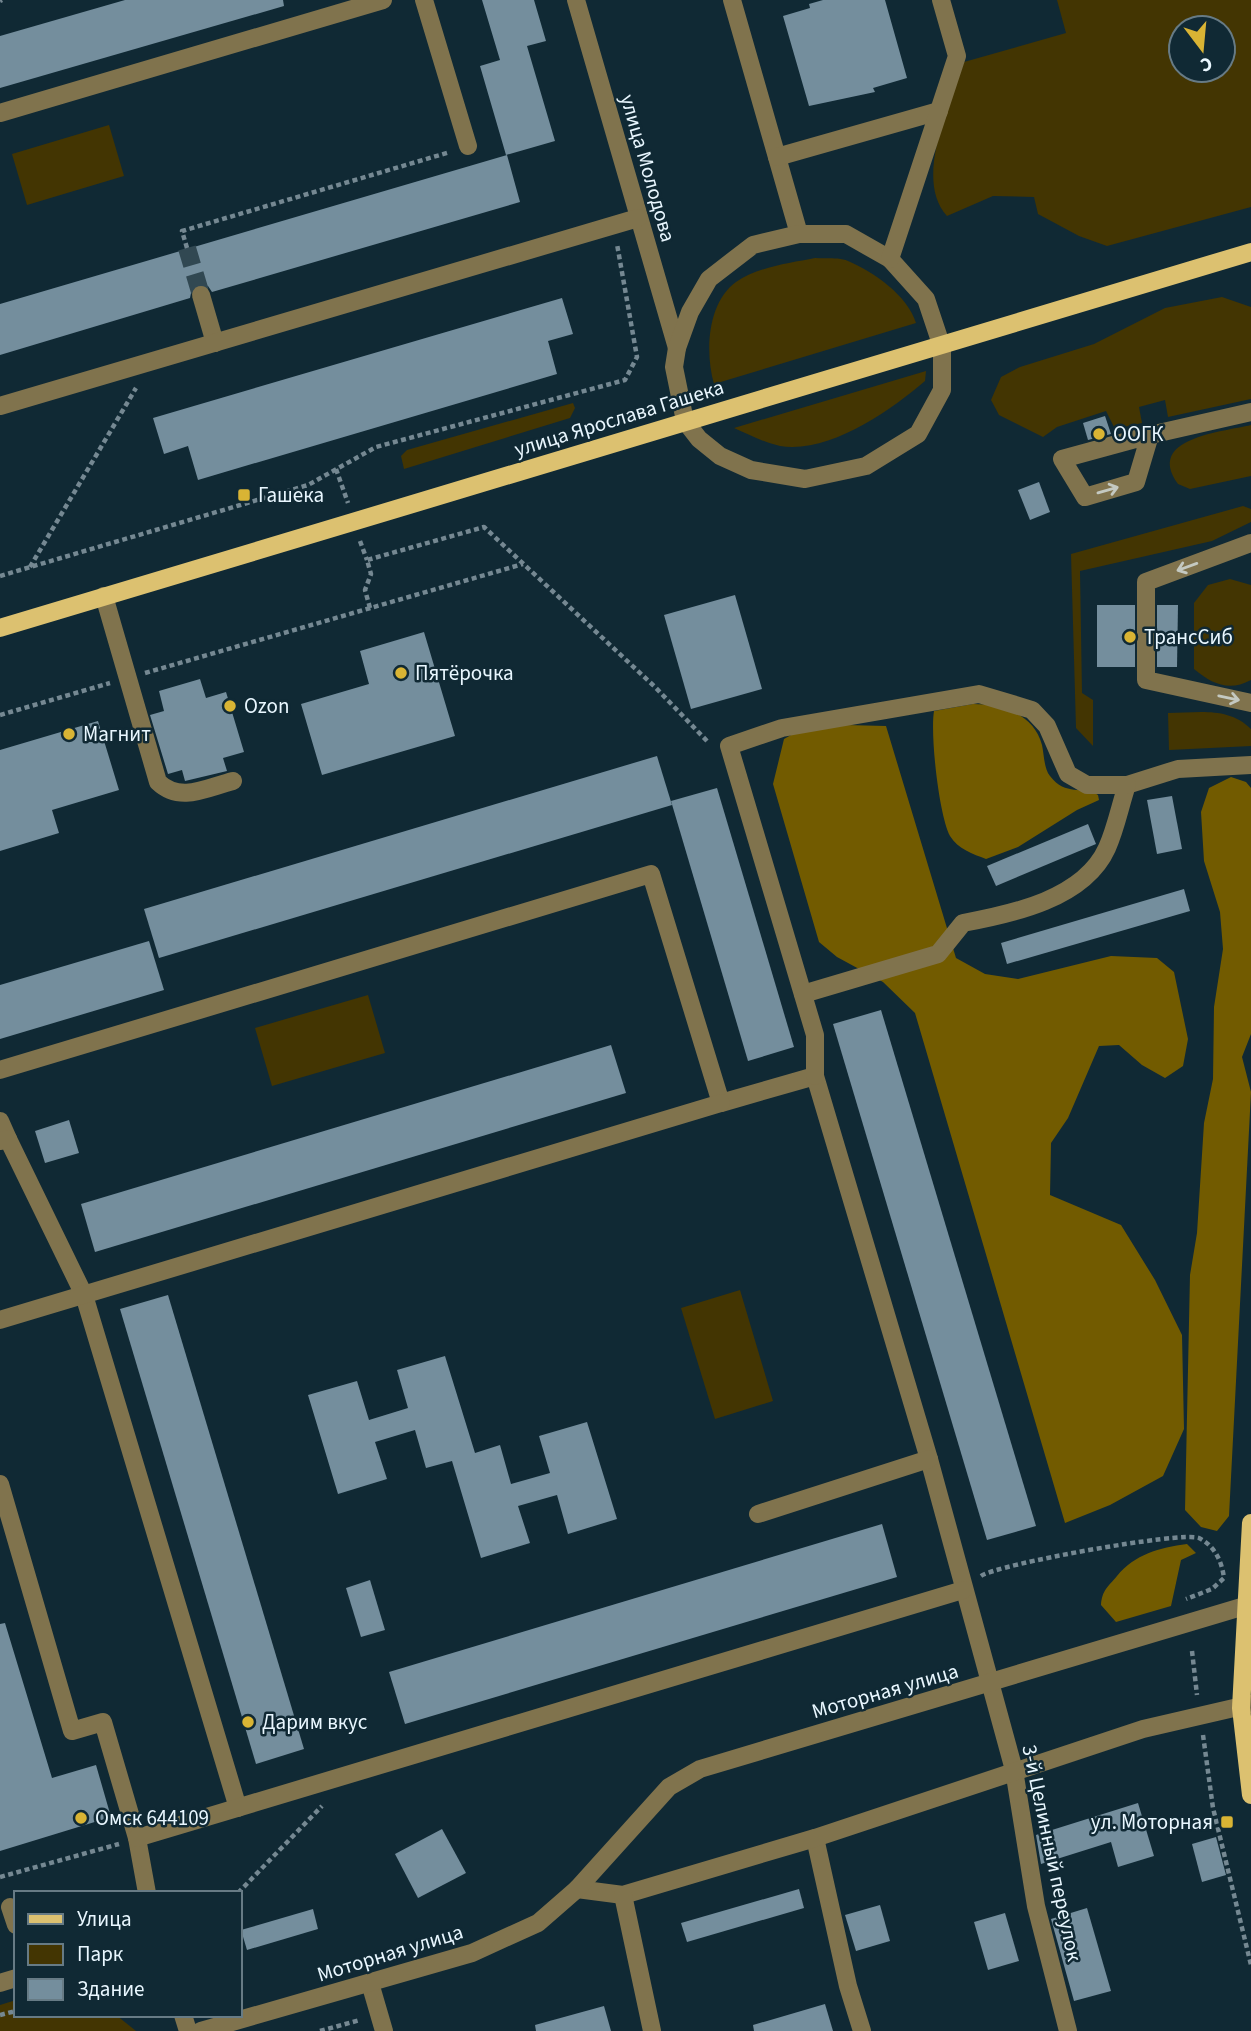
<svg xmlns="http://www.w3.org/2000/svg" width="1251" height="2031" viewBox="0 0 1251 2031" font-family="'Source Sans 3',sans-serif">
	<style>
		.green { fill: #433502; fill-rule: evenodd }
		.forest { fill: #725b00 }
		.building { fill: #748e9d }
		.lines { fill: none; stroke-linecap: round; stroke-linejoin: round }
		.minor-tunnel { stroke: #314852; stroke-width: 18; stroke-dasharray: 18 9; stroke-linecap: butt }
		.path { stroke: #758892; stroke-width: 4.5; stroke-dasharray: 5 3.5; stroke-linecap: butt }
		.minor { stroke: #80734d; stroke-width: 18 }
		.major { stroke: #dcc170; stroke-width: 18 }
		.oneway { stroke: #c4c9c1 }
		.poi-dot { fill: #d9b434; stroke: #102934; stroke-width: 2.5 }
		.labels { text-anchor: middle; stroke-width: 5; stroke-linejoin: round; paint-order: stroke }
		.street-label { font-size: 21px; fill: #e9f7ff; stroke: #102934 }
		.poi-label { font-size: 21px; fill: #e9f7ff; stroke: #102934; text-anchor: start }
	</style>
	<rect width="100%" height="100%" fill="#102934"/>
	<!-- green -->
	<g class="green">
		<path d="M1057,0H1251V207L1107,246L1079,236L1038,214L1034,197L993,196L947,216C913,179 951,103 964,62L1066,33ZM1181,28H1223V70H1181Z"/>
		<path d="M109,125L124,176L27,205L12,154Z"/>
		<path d="M815,258C825,259 839,257 848,261C874,272 908,296 916,323L714,384C705,353 707,303 736,282C757,267 790,263 815,258Z"/>
		<path d="M1222,297L1251,307V399L1168,417L1165,400L1139,407L1142,423L1115,429L1106,411L1057,427L1043,437L999,415L991,400L1001,377L1020,367L1094,344L1165,308Z"/>
		<path d="M926,371L925,381C890,411 829,454 780,446C765,443 748,434 734,428Z"/>
		<path d="M573,403L575,408L570,418L404,469L401,456L407,450Z"/>
		<path d="M1251,425V476L1190,489L1178,484C1145,438 1222,432 1251,425Z"/>
		<path d="M1243,506L1251,509V522L1212,541L1080,571L1082,693L1093,700V746L1076,728L1071,554Z"/>
		<path d="M1230,579L1251,585V680C1229,692 1212,684 1194,669V603L1208,585Z"/>
		<path d="M1168,713C1197,713 1228,706 1251,729V746L1169,750Z"/>
		<path d="M368,995L385,1053L272,1086L255,1028Z"/>
		<path d="M740,1290L773,1401L715,1419L681,1308Z"/>
		<path d="M16,2000V2015H116L136,2031H0V2005Z"/>
	</g>
	<!-- forest -->
	<g class="forest">
		<path d="M973,704C1002,704 1034,714 1042,745C1044,754 1044,769 1050,776C1066,797 1082,785 1098,795L1099,800L1077,810L1018,847L986,859C973,854 958,849 950,836C939,815 930,735 934,711Z"/>
		<path d="M845,725L886,726L956,958L985,974L1018,979L1111,956L1157,958L1174,972L1188,1039L1183,1066L1165,1078L1142,1065L1119,1045L1099,1046L1068,1118L1051,1143L1050,1195L1121,1225L1155,1280L1182,1335L1184,1429L1163,1476L1110,1505L1065,1523L915,1013L883,982L837,957L819,942L773,784L784,739L798,731Z"/>
		<path d="M1231,777L1246,782L1251,788V1034L1242,1057L1251,1092L1229,1516L1217,1531L1201,1527L1185,1510L1190,1275L1197,1233L1204,1123L1213,1079L1214,1007L1223,949L1220,912L1204,861L1201,812L1209,788Z"/>
		<path d="M1187,1544L1196,1553L1181,1560L1171,1606L1116,1622L1101,1605C1102,1590 1108,1587 1117,1576C1135,1554 1159,1548 1187,1544Z"/>
	</g>
	<!-- building -->
	<g class="building">
		<path d="M125,0H283L284,6L0,88V36Z"/>
		<path d="M482,0H534L546,41L527,46L555,141L506,155L480,66L500,60Z"/>
		<path d="M823,0H885L907,78L873,88L875,92L809,106L783,16L810,8L809,4Z"/>
		<path d="M507,155L520,202L212,292L208,286L198,284L192,288L190,298L0,355V304Z"/>
		<path d="M562,298L573,334L548,341L557,374L198,480L188,446L164,454L153,418Z"/>
		<path d="M1105,416L1111,434L1088,440L1083,423Z"/>
		<path d="M1039,482L1050,512L1030,520L1018,490Z"/>
		<path d="M735,595L762,689L691,709L664,615Z"/>
		<rect x="1097" y="605" width="38" height="62"/>
		<path d="M1157,605H1178L1177,667H1157Z"/>
		<path d="M424,632L455,736L322,775L301,704L369,684L360,651Z"/>
		<path d="M200,679L206,698L226,692L244,752L223,758L227,771L185,781L182,770L168,774L150,715L164,711L159,691Z"/>
		<path d="M98,721L119,790L52,810L59,833L0,851V750Z"/>
		<path d="M657,756L672,805L159,958L144,909Z"/>
		<path d="M717,788L794,1047L748,1061L671,801Z"/>
		<path d="M1172,796L1182,849L1157,854L1147,800Z"/>
		<path d="M1088,824L1096,844L996,886L987,866Z"/>
		<path d="M1184,889L1190,911L1007,964L1001,943Z"/>
		<path d="M149,941L164,990L0,1039V985Z"/>
		<path d="M881,1010L1036,1526L987,1540L833,1024Z"/>
		<path d="M611,1045L626,1093L95,1252L81,1204Z"/>
		<path d="M69,1120L79,1153L45,1163L35,1131Z"/>
		<path d="M168,1295L304,1749L256,1764L120,1309Z"/>
		<path d="M445,1356L475,1453L500,1445L511,1484L550,1473L539,1436L587,1422L617,1519L568,1534L557,1495L518,1506L530,1543L481,1558L452,1461L426,1468L415,1430L375,1442L387,1479L338,1494L308,1395L357,1381L369,1420L408,1408L397,1370Z"/>
		<path d="M882,1524L897,1577L405,1724L389,1672Z"/>
		<path d="M370,1580L385,1630L361,1637L346,1588Z"/>
		<path d="M5,1623L52,1778L96,1765L111,1817L0,1851V1624Z"/>
		<path d="M1138,1803L1154,1856L1118,1867L1111,1842L1041,1864L1036,1835Z"/>
		<path d="M442,1829L466,1873L418,1898L395,1854Z"/>
		<path d="M1216,1837L1226,1875L1202,1882L1192,1844Z"/>
		<path d="M799,1889L804,1908L687,1942L681,1923Z"/>
		<path d="M880,1905L890,1941L856,1951L845,1915Z"/>
		<path d="M1087,1908L1111,1991L1074,2001L1051,1919Z"/>
		<path d="M313,1909L318,1929L247,1950L241,1930Z"/>
		<path d="M1005,1913L1019,1961L988,1970L974,1922Z"/>
		<path d="M825,2004L833,2031H754L753,2025Z"/>
		<path d="M604,2006L611,2031H536L535,2025Z"/>
	</g>
	<g class="lines">
		<!-- minor-tunnel -->
		<path class="minor-tunnel" d="M187,248L201,295"/>
		<!-- path -->
		<g class="path">
			<path d="M0,1L2,0"/>
			<path d="M187,248L182,231L450,152"/>
			<path d="M336,469L348,503"/>
			<path d="M360,541L367,560"/>
			<path d="M30,567L136,388"/>
			<path d="M0,576L308,485L376,447L625,380L637,357L617,244"/>
			<path d="M370,608L365,590L371,574L367,560L484,527L655,687L708,742"/>
			<path d="M145,673L523,564"/>
			<path d="M0,715L110,683"/>
			<path d="M981,1576C998,1564 1182,1531 1199,1538C1215,1546 1222,1562 1224,1578L1212,1589L1186,1599"/>
			<path d="M1192,1651L1197,1695"/>
			<path d="M1203,1735L1213,1808L1251,1965"/>
			<path d="M0,1877L119,1844"/>
			<path d="M238,1893L322,1806"/>
			<path d="M0,2015L16,2011"/>
			<path d="M320,2031L360,2020"/>
		</g>
		<!-- minor -->
		<g class="minor">
			<path d="M424,0L468,146"/>
			<path d="M576,0L677,348"/>
			<path d="M732,0L799,234"/>
			<path d="M0,113L383,0"/>
			<path d="M777,157L939,111"/>
			<path d="M799,234H846L890,259L926,299L942,347V390L918,434L866,466L805,479L751,470L720,456L699,439L685,421L674,367L677,348L690,312L709,279L753,245Z"/>
			<path d="M890,259L957,56L941,0"/>
			<path d="M201,295L215,343"/>
			<path d="M0,406L638,218"/>
			<path d="M1150,435L1136,482L1085,497L1062,459L1150,435L1251,412"/>
			<path d="M1251,543L1146,582V680L1251,703"/>
			<path d="M104,596L158,782C180,803 206,788 233,781"/>
			<path d="M803,994L938,954L963,923C1012,914 1084,899 1107,848C1116,828 1120,806 1127,785L1178,769L1251,765"/>
			<path d="M0,1070L651,874L721,1103L815,1076L929,1459L1014,1770L1036,1906L1068,2031"/>
			<path d="M815,1076V1035L729,746L782,728L979,694L1032,710L1047,726L1068,774L1087,785H1127"/>
			<path d="M0,1121L8,1139"/>
			<path d="M0,1141L8,1139L84,1295L238,1808"/>
			<path d="M0,1320L721,1103"/>
			<path d="M0,1484L72,1731L103,1722L137,1838L147,1893"/>
			<path d="M758,1514L929,1459"/>
			<path d="M137,1838L963,1590"/>
			<path d="M815,1838L848,1986L862,2031"/>
			<path d="M577,1889L623,1895L815,1838L1143,1729L1251,1704"/>
			<path d="M623,1895L652,2031"/>
			<path d="M10,1907L16,1925"/>
			<path d="M0,1983L16,1978"/>
			<path d="M370,1983L384,2031"/>
			<path d="M183,2015L188,2031"/>
			<path d="M201,2031L472,1953L538,1923L577,1889L669,1787L700,1769L1251,1604"/>
		</g>
		<!-- major -->
		<g class="major">
			<path d="M0,628L1251,252"/>
			<path d="M1251,1523L1241,1708L1251,1795"/>
		</g>
	</g>
	<!-- one-way arrows -->
	<defs><path id="oneway-shaft" d="M-6 0H5M1.5-3L5.5 0L1.5 3" fill="none" stroke-width="1.6" stroke-linecap="round" stroke-linejoin="round" transform="scale(1.75)"/></defs>
	<g class="oneway">
		<use href="#oneway-shaft" transform="translate(1108 490) rotate(-16)"/>
		<use href="#oneway-shaft" transform="translate(1187 567) rotate(160)"/>
		<use href="#oneway-shaft" transform="translate(1229 698) rotate(12)"/>
	</g>
	<!-- markers -->
	<g class="poi-dot">
		<circle cx="1099" cy="434" r="7"/>
		<rect x="237" y="488" width="14" height="14" rx="3.5"/>
		<circle cx="1130" cy="637" r="7"/>
		<circle cx="401" cy="673" r="7"/>
		<circle cx="230" cy="706" r="7"/>
		<circle cx="69" cy="734" r="7"/>
		<circle cx="248" cy="1722" r="7"/>
		<circle cx="81" cy="1818" r="7"/>
		<rect x="1220" y="1815" width="14" height="14" rx="3.5"/>
	</g>
	<g class="labels">
		<!-- street labels -->
		<g class="street-label">
			<text transform="translate(648 168) rotate(74)" y="7">улица Молодова</text>
			<text transform="translate(619 418) rotate(-17)" y="7">улица Ярослава Гашека</text>
			<text transform="translate(885 1691) rotate(-16)" y="7">Моторная улица</text>
			<text transform="translate(1052 1853) rotate(78)" y="7">3-й Целинный переулок</text>
			<text transform="translate(390 1953) rotate(-17)" y="7">Моторная улица</text>
		</g>
		<!-- poi labels -->
		<g class="poi-label">
			<text x="1113" y="441">ООГК</text>
			<text x="258" y="502">Гашека</text>
			<text x="1144" y="644">ТрансСиб</text>
			<text x="415" y="680">Пятёрочка</text>
			<text x="244" y="713">Ozon</text>
			<text x="83" y="741">Магнит</text>
			<text x="262" y="1729">Дарим вкус</text>
			<text x="95" y="1825">Омск 644109</text>
			<text x="1213" y="1829" text-anchor="end">ул. Моторная</text>
		</g>
	</g>
	<!-- legend -->
	<rect x="14" y="1891" width="228" height="126" fill="#102934" stroke="#677b85" stroke-width="2"/>
	<rect x="28" y="1914" width="35" height="10" fill="#dcc170" stroke="#677b85" stroke-width="2"/>
	<text x="77" y="1926" font-size="21" fill="#e9f7ff">Улица</text>
	<rect x="28" y="1944" width="35" height="21" fill="#433502" stroke="#677b85" stroke-width="2"/>
	<text x="77" y="1961" font-size="21" fill="#e9f7ff">Парк</text>
	<rect x="28" y="1979" width="35" height="21" fill="#748e9d" stroke="#677b85" stroke-width="2"/>
	<text x="77" y="1996" font-size="21" fill="#e9f7ff">Здание</text>
	<!-- north arrow -->
	<g transform="translate(1202 49) rotate(164)"><circle r="33" fill="#102934" stroke="#677b85" stroke-width="2"/>
	<path d="M0-5L12 26L0 18L-12 26Z" fill="#d9b434"/>
	<text y="-10" font-size="19" font-weight="bold" text-anchor="middle" fill="#e9f7ff">С</text>
	</g>
</svg>
